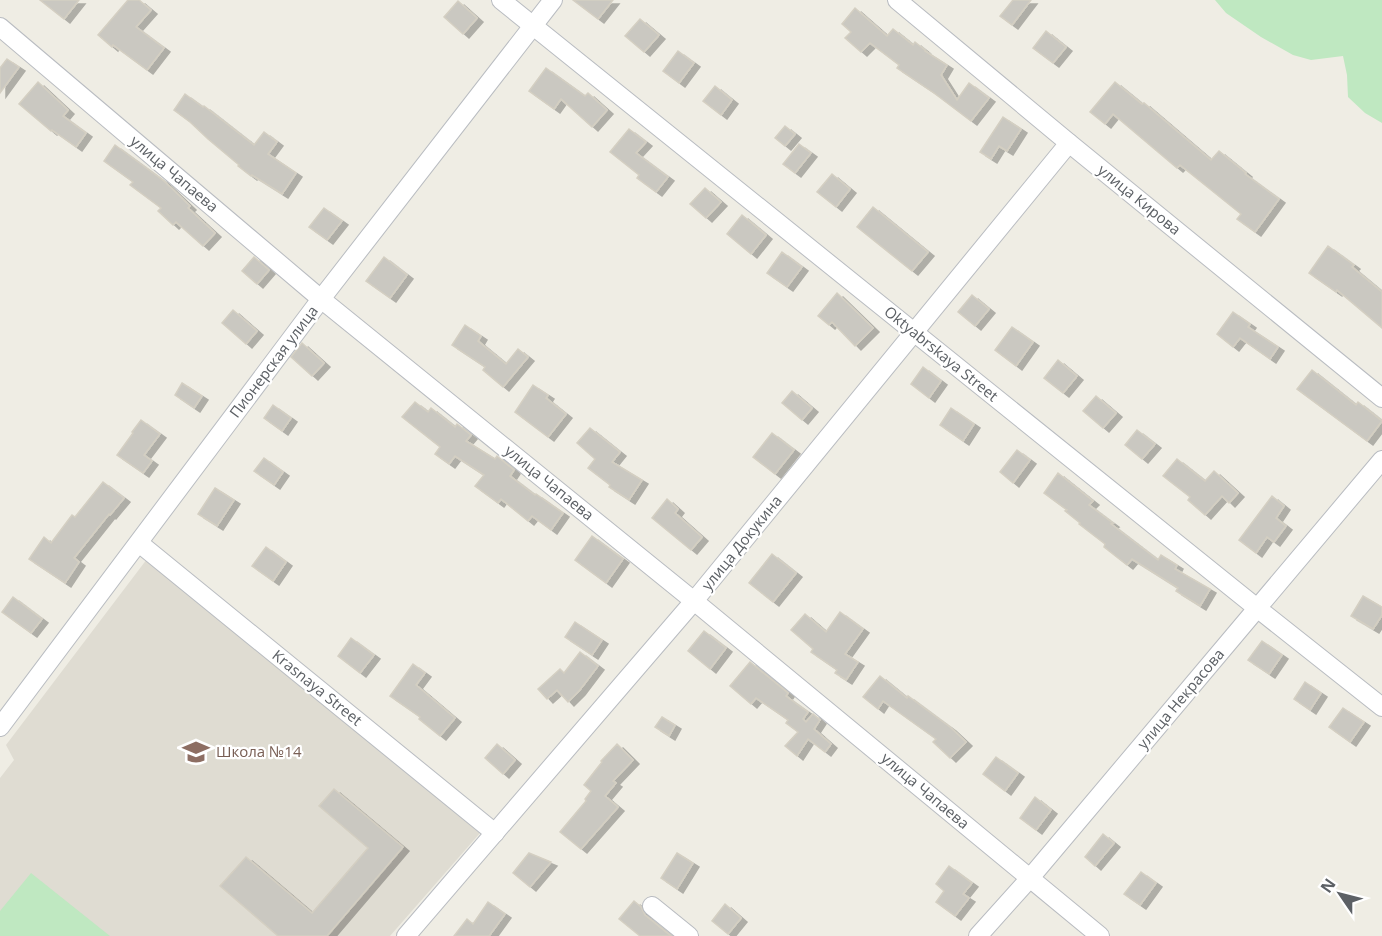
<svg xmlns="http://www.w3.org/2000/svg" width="1382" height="936" viewBox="0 0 1382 936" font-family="'Open Sans',sans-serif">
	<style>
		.education { fill: #dfdcd2 }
		.green { fill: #bfe8c1 }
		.building { fill: #cac8c1; stroke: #d4cfc2; stroke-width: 1.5; filter: url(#shadow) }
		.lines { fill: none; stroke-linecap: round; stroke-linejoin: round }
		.street-casing { stroke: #b9bcc1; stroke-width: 20 }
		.street { stroke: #fff; stroke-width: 18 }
		.labels { text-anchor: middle; stroke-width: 4.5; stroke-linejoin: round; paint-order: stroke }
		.street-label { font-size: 15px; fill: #5c6065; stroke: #fff }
		.education-label { font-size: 15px; fill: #785e54; stroke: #fff; text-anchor: start }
	</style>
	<defs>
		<filter id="shadow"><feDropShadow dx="6" dy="4" stdDeviation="0" flood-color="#0004"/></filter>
	</defs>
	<rect width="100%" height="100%" fill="#efede4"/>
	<!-- education -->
	<path class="education" d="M147,559L480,833L390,936H0V778L14,760L6,745Z"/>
	<!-- green -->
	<g class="green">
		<path d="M1215,0H1382V123L1365,113L1348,97L1347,75L1343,56L1311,60L1293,55L1261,37L1226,13Z"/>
		<path d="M31,873L110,936H0V911Z"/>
	</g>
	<!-- building -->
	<g class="building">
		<path d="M40,0H79L64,19Z"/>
		<path d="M128,0H139L151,10L136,27L164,48L147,70L113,45L112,47L98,35Z"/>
		<path d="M573,0H613L598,19Z"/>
		<path d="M1013,0H1031L1012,25L1000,16Z"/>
		<path d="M458,1L477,18L463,34L444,17Z"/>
		<path d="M855,8L887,36L893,29L913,45L915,42L925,50V51L947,65L941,75L957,100L969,83L989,98L971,121L934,93L897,68L899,65L870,43L861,52L845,38L851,32L842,24Z"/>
		<path d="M640,19L659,35L644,52L625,36Z"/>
		<path d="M1046,31L1066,47L1053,63L1033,48Z"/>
		<path d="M678,51L694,63L679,83L663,71Z"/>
		<path d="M7,59L19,67L0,93V68Z"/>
		<path d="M546,68L585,96L588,93L607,110L592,127L561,99L554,109L529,91Z"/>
		<path d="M38,82L68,110L63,116L86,133L76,147L52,130L51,131L19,104Z"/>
		<path d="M1115,82L1142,104L1144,103L1211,160L1219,151L1246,173L1245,174L1279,199L1255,232L1237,219L1241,214L1180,165L1177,168L1113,114L1105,124L1090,112Z"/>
		<path d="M715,86L732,100L721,115L703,101Z"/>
		<path d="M185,94L203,107L204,106L254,145L264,132L277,142L268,154L296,173L282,194L252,175L251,176L238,166L239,165L208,139L190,122L174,110Z"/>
		<path d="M1003,117L1021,129L1007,151L999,146L991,159L980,152Z"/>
		<path d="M785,126L795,134L785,146L775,138Z"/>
		<path d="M629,129L646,142L636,153L668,177L656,192L637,178L639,175L610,152Z"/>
		<path d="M799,144L811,153L795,173L783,164Z"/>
		<path d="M115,145L164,181L190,206L188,208L215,233L203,246L176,222L173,225L158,211L161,208L130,185L133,182L104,161Z"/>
		<path d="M832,174L850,189L836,207L817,192Z"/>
		<path d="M705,188L721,202L706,218L690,204Z"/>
		<path d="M873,207L928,252L912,271L857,227Z"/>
		<path d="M324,208L342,221L327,240L309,227Z"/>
		<path d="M742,215L766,235L751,254L727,234Z"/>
		<path d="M1328,246L1354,265L1352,267L1382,292V328L1337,290L1336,292L1309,273Z"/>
		<path d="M782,252L802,267L787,287L767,273Z"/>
		<path d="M254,257L269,270L257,284L242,271Z"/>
		<path d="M384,257L407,275L390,298L366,281Z"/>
		<path d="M837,293L873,328L855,346L832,322L829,325L818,316Z"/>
		<path d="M972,295L989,309L975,326L958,312Z"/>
		<path d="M233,310L257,331L246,344L222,323Z"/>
		<path d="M1233,312L1250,324L1248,327L1278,347L1270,359L1240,338L1233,347L1217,334Z"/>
		<path d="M465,325L481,336L478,341L506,364L518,349L528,357L503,387L483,370L485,367L452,345Z"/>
		<path d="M1012,327L1033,342L1016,366L995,350Z"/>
		<path d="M302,343L324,363L312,376L291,357Z"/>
		<path d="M1058,360L1077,376L1063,393L1044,378Z"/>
		<path d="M923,367L941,381L929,398L911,384Z"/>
		<path d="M1312,370L1356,405L1358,402L1382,421L1367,441L1297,389Z"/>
		<path d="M182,383L202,396L194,408L175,395Z"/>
		<path d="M533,385L548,395L546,398L566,414L548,437L515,412Z"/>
		<path d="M792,391L812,408L802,420L782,403Z"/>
		<path d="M1096,396L1116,413L1103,428L1083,411Z"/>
		<path d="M415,402L428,412L431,408L455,427L457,424L471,435L466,441L495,459L497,456L514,470L510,476L535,495L536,494L563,513L551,530L532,516L528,521L501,499L498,503L475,486L484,475L455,456L449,464L435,454L440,447L402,417Z"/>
		<path d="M273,405L291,418L282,431L264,418Z"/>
		<path d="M951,408L974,424L963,441L940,425Z"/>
		<path d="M141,420L160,434L144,455L152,461L143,473L117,455L133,433L132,432Z"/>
		<path d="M590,428L620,452L612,462L642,480L629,500L609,487L610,485L588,468L595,459L577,443Z"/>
		<path d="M1137,430L1155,444L1142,459L1125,445Z"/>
		<path d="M772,433L794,450L775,474L753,457Z"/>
		<path d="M1017,450L1030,460L1013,483L1000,472Z"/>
		<path d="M264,458L283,472L274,485L254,471Z"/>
		<path d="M1177,459L1205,481L1214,471L1238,493L1229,503L1222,496L1205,515L1188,500L1190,497L1163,476Z"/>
		<path d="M1058,473L1093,501L1089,505L1113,523L1111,524L1158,560L1161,555L1177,565L1175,569L1210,589L1200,606L1176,591L1178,588L1132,559L1127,565L1104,547L1105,544L1079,524L1080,523L1065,511L1067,510L1044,493Z"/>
		<path d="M103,482L124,498L110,515L109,514L74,558L79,562L65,583L29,559L44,537L51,543L72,515L75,517Z"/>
		<path d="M215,488L234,500L217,526L198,514Z"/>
		<path d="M1272,496L1284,506L1276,518L1286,526L1274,542L1267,537L1256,553L1239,540Z"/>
		<path d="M667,499L678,509L675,513L702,537L691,550L652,518Z"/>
		<path d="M592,536L623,559L606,583L575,560Z"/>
		<path d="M266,547L286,562L273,581L252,566Z"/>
		<path d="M772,554L796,573L773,602L749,583Z"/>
		<path d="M1363,596L1382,607V615L1373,629L1351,616Z"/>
		<path d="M13,597L42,619L31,633L2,612Z"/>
		<path d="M840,612L863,629L845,654L858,662L846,680L835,673L837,670L811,652L813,649L791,630L805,614L826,632Z"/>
		<path d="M575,622L602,640L592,655L565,637Z"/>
		<path d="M704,631L726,648L710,669L688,651Z"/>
		<path d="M351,638L374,655L360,673L338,656Z"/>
		<path d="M1262,641L1282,655L1269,674L1248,660Z"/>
		<path d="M580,652L598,666L579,691L568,702L557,690L547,699L538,689L560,669L564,673Z"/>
		<path d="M750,662L788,693L786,696L808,712L803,719L806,722L813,714L820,720L814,729L831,744L825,752L808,739L797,756L785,746L798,732L786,723L788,720L756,698L751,704L730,686Z"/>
		<path d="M413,664L425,673L416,685L455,718L440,736L419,719L420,717L390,696Z"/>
		<path d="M880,676L907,698L908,696L950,727L966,742L950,758L933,742L936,739L883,701L878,709L863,697Z"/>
		<path d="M1305,682L1321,693L1310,710L1294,699Z"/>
		<path d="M1343,708L1364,722L1350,742L1329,727Z"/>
		<path d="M662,717L675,725L669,736L655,727Z"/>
		<path d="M497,744L515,760L503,774L485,758Z"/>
		<path d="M617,744L633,760L613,781L616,783L605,796L618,807L581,849L560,832L586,801L585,799L591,791L584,785L602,762L601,761Z"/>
		<path d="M996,757L1018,773L1005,791L983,774Z"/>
		<path d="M334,789L403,847L327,936H278L220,886L246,857L312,913L368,848L319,806Z"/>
		<path d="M1035,797L1051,810L1036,830L1020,818Z"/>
		<path d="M1103,834L1114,843L1095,866L1085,857Z"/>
		<path d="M529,853L551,862L530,887L513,873Z"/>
		<path d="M677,853L693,863L677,889L661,878Z"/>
		<path d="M949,866L972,883L963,894L969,898L955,916L936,902L944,891L936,884Z"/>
		<path d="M1141,872L1156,883L1140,905L1124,894Z"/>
		<path d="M634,901L641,907L645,915L671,936H640L619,919Z"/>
		<path d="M488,902L505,914L489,936H454L467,919L473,924Z"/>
		<path d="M725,904L741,918L728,934L712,921Z"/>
	</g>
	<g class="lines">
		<defs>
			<g id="street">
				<path d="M501,0L1257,608L1382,707"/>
				<path d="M897,0L1069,143L1382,398"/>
				<path d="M0,27L321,299L694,601L1100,936"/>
				<path d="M139,543L495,833"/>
				<path d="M0,727L321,299L553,0"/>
				<path d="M652,906L689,936"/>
				<path d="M406,936L694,601L1069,143"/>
				<path d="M978,936L1030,878L1382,460"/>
			</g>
		</defs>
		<!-- street casing -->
		<use href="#street" class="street-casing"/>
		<!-- street -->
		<use href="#street" class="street"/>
	</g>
	<!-- icons -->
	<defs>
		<symbol id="school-bare" viewBox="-9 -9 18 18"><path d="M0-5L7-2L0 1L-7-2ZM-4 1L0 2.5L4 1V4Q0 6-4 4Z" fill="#8d6e63" stroke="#fff" stroke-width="2.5" paint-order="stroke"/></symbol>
	</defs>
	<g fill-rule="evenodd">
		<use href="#school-bare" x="177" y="733" width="38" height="38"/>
	</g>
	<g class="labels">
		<!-- street labels -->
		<g class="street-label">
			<text transform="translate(174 174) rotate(40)" y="5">улица Чапаева</text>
			<text transform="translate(1139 200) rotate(39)" y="5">улица Кирова</text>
			<text transform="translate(941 354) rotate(39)" y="5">Oktyabrskaya Street</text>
			<text transform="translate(274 362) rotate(-53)" y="5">Пионерская улица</text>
			<text transform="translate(549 483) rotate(39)" y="5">улица Чапаева</text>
			<text transform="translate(742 543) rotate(-51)" y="5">улица Докукина</text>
			<text transform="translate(317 688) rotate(39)" y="5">Krasnaya Street</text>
			<text transform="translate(1181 699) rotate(-50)" y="5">улица Некрасова</text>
			<text transform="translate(925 791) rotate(40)" y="5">улица Чапаева</text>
		</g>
		<!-- education labels -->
		<g class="education-label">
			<text x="216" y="757">Школа №14</text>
		</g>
	</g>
	<!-- north arrow -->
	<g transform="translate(1340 894) rotate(305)" stroke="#ffffff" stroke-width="4.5" paint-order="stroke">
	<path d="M0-4.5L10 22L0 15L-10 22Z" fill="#5c6065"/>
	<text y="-9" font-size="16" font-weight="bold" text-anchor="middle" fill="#5c6065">N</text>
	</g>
</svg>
